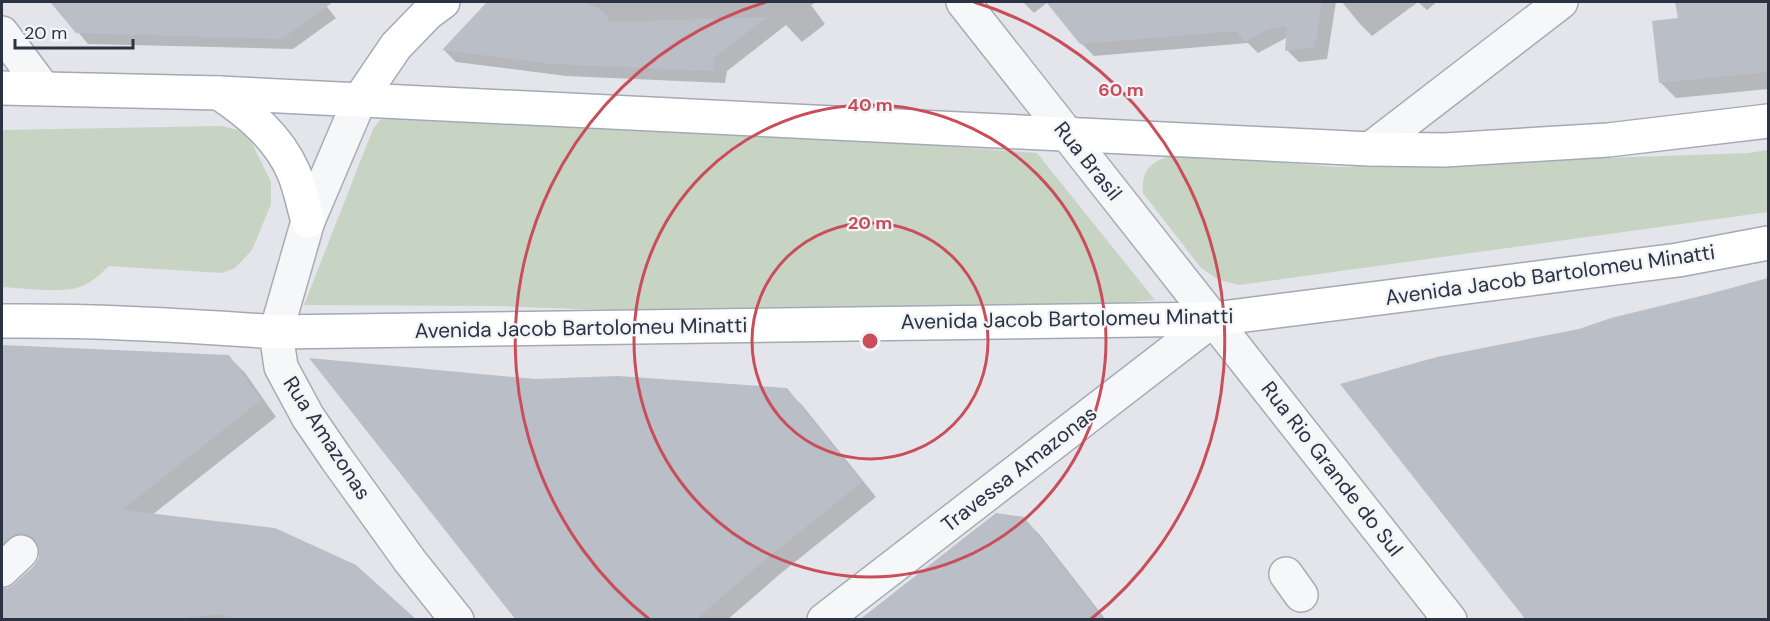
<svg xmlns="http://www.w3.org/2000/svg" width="1770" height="621" viewBox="0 0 1770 621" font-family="'DM Sans',sans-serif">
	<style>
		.green { fill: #c7d4c4 }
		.shadow { fill: #0003 }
		.building { fill: #babec7 }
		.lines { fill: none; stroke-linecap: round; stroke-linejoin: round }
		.minor-casing { stroke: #a8acb4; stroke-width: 36 }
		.major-casing { stroke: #a3a9b6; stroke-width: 36 }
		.minor { stroke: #f6f7f9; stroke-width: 33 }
		.major { stroke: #fff; stroke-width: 33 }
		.ring { fill: none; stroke: #c94e59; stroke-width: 3 }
		.labels { text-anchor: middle; stroke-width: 4.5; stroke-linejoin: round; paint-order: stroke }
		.street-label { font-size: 21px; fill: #2b3242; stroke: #f3f4f8 }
		.centre { fill: #c94e59; stroke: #f3f4f8; stroke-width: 3 }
		.ring-label { font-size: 18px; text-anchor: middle; font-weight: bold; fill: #c94e59; stroke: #f3f4f8; stroke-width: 4.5; stroke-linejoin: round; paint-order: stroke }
	</style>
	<rect width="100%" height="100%" fill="#e3e5ea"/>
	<!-- green -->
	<g class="green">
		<path d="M402,105L1037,153L1155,300L972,315L819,317L493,306L304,305L373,129L380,120Z"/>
		<path d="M221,126L238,130L250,139L271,182V204L252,250L235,268L222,273L109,266C101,273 93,282 82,286C65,294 22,288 2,287V130Z"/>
		<path d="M1768,150V212L1239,285L1219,280L1201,268L1143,193C1141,167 1153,161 1176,154L1337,167L1748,153Z"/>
	</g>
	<!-- shadow -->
	<g class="shadow">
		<path d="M53,2H323L336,18L293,49L88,44Z"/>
		<path d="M489,2H817L811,5L825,24L802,42L786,25L727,71L725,83L566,76L456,62L444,50Z"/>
		<path d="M1023,2H1336L1327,59L1299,62L1287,50L1288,37L1258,53L1248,43L1094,56L1081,43L1048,2L1034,13Z"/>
		<path d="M1342,2H1418L1372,36L1360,24Z"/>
		<path d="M1418,2H1437L1427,10Z"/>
		<path d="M1676,2H1768V89L1676,98L1660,82L1679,20Z"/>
		<path d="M1768,279V620H1528L1580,330Z"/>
		<path d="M2,347L228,356L245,373L276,417L152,515L414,620H2V590H6L15,585L35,567L40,558L41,550L34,549L2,578Z"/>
		<path d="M535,380L786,390L802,405L876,497L780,574L727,620H519Z"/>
		<path d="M1024,519L1040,535L1106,620H862Z"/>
	</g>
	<!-- building -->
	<g class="building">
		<path d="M50,2H333L282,39L76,33Z"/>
		<path d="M487,2H586L604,12L610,22L767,17L714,58L713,71L552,64L442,50Z"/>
		<path d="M1046,2H1322L1315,47L1285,51L1287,27L1270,28L1245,42L1236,31L1080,44Z"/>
		<path d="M1675,2H1768V72L1659,83L1652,21L1678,18Z"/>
		<path d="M1768,278V620H1526L1340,384L1437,357L1579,329L1611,318L1709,294Z"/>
		<path d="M2,345L229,355L261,400L122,510L275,528L356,565L417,620H239L219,614L170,620H2V588H7L14,584L34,566L39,558V548L34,539L26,534H16L2,545Z"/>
		<path d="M309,358L535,379L618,376L787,388L862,482L765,560L695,620H516Z"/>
		<path d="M996,513L1024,517L1104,620H859Z"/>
	</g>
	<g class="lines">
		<defs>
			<g id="minor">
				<path d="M963,2C1124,209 1289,413 1450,620"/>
				<path d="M2,33L43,88"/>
				<path d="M360,99L308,221L276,332L281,367L308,417L336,458L410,561L457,620"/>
				<path d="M1370,149L1561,2"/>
				<path d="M2,570L21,552"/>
				<path d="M1286,574L1301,595"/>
				<path d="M824,620L1214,319"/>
			</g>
			<g id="major">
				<path d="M2,88L219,93L1370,149L1445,150L1608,140L1768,121"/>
				<path d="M219,93C249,113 278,137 293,171C300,186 303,205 308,221"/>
				<path d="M360,99L396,46L428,13L443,2"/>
				<path d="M2,321C93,320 185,325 276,332L1214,319L1678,260L1768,243"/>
			</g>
		</defs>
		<!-- minor casing -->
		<use href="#minor" class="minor-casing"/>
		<!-- major casing -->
		<use href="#major" class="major-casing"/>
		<!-- minor -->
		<use href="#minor" class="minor"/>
		<!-- major -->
		<use href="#major" class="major"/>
	</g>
	<!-- distance rings -->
	<g class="ring">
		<circle cx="870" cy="341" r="118"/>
		<circle cx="870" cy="341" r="236"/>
		<path d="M649 619A355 355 0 0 1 766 2M974 2A355 355 0 0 1 1091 619"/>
	</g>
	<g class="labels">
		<!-- street labels -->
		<g class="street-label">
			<text transform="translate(1088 161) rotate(51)" y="7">Rua Brasil</text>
			<text transform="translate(1550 275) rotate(-8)" y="7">Avenida Jacob Bartolomeu Minatti</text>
			<text transform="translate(1067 319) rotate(-1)" y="7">Avenida Jacob Bartolomeu Minatti</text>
			<text transform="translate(581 328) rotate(-1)" y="7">Avenida Jacob Bartolomeu Minatti</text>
			<text transform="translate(327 438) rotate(57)" y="7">Rua Amazonas</text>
			<text transform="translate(1019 469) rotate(-38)" y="7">Travessa Amazonas</text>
			<text transform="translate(1332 469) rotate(52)" y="7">Rua Rio Grande do Sul</text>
		</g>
	</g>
	<circle cx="870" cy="341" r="9" class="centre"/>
	<g class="ring-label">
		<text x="1121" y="96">60 m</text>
		<text x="870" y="111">40 m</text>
		<text x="870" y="229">20 m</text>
	</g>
	<!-- border -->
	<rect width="1770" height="621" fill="none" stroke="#2b3242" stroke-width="6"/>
	<!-- scale -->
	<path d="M15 39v9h118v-9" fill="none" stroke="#2b3242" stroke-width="3"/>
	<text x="24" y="39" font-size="18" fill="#2b3242" stroke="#f3f4f8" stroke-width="4.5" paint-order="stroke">20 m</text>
</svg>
